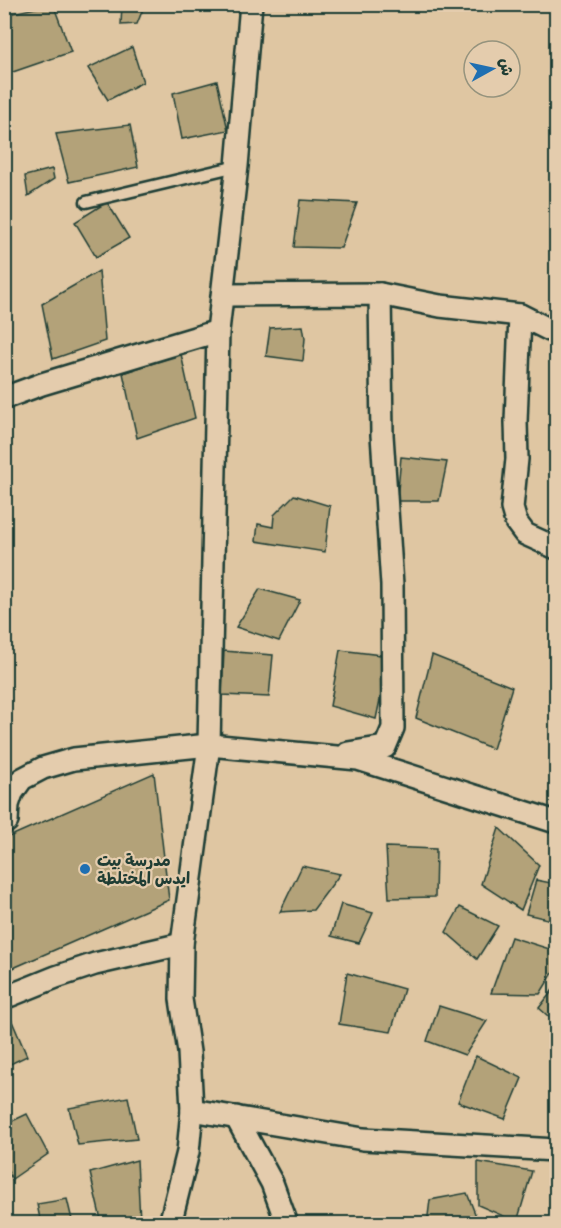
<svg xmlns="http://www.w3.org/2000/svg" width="561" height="1228" viewBox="0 0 561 1228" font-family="'Gochi Hand','Playpen Sans Arabic',sans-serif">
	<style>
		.building { fill: #b3a279; stroke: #1f3d34; stroke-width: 1.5 }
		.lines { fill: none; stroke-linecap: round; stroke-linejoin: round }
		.lane-casing { stroke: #1f3d34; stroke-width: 15 }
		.street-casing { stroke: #1f3d34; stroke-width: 26 }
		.lane { stroke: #e4ccad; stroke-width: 10 }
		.street { stroke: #e4ccad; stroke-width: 21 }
		.poi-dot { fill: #1f6fb2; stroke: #e4ccad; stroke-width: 2 }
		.labels { text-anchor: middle; stroke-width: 4.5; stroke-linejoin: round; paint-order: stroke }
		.poi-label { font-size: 16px; font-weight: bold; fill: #1f3d34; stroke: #e4ccad; text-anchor: start }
	</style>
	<rect width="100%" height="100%" fill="#dfc6a2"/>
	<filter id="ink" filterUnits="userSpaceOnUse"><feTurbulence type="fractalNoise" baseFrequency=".0167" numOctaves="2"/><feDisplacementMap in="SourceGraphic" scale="12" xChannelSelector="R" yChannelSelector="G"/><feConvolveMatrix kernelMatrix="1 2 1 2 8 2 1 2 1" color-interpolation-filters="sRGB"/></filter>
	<g filter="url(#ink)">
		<!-- building -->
		<g class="building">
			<path d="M53,4L71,52L7,74L4,65V15Z"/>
			<path d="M122,4H145L137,24L121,25Z"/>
			<path d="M132,47L143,82L108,100L88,68Z"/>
			<path d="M217,81L228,130L182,139L173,93Z"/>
			<path d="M130,125L138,167L69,182L56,134Z"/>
			<path d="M52,169L54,179L28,196L25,176Z"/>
			<path d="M300,200L357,203L341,248L294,247Z"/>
			<path d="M107,202L129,238L96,257L75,222Z"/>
			<path d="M99,271L105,341L53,359L42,304Z"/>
			<path d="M303,326L305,338L303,361L266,356L270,328Z"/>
			<path d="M181,354L195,418L137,438L123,373Z"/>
			<path d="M401,457L447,462L439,501H397Z"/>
			<path d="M294,495L330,506L325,552L256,541L258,524L273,527L274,515Z"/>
			<path d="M260,589L300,600L279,641L236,627Z"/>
			<path d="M340,650L389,656L376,719L330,706Z"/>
			<path d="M224,651L273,655L269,697L222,695Z"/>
			<path d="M432,655L512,687L493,749L416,718Z"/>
			<path d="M154,773L169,900L4,972V839Z"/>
			<path d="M499,828L539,865L521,910L481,884Z"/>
			<path d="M386,847L436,849L435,897L389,898Z"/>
			<path d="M302,866L340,874L313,910L280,912Z"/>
			<path d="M536,880L556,884V921L526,914Z"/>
			<path d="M341,904L373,913L359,943L331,936Z"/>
			<path d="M460,907L498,926L477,959L446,932Z"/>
			<path d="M511,937L556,951V968L540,994L491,993Z"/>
			<path d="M347,973L404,989L391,1032L339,1024Z"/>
			<path d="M556,986V1023L539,1008Z"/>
			<path d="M5,1005L27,1056L4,1067V1006Z"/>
			<path d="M439,1006L487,1021L465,1055L427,1041Z"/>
			<path d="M476,1056L522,1078L505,1119L458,1102Z"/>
			<path d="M128,1097L137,1139L78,1145L69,1108Z"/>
			<path d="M27,1114L48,1154L12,1179L4,1164V1125Z"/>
			<path d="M137,1160L140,1221L134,1224H102L90,1173Z"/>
			<path d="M478,1162L532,1171L517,1222L478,1205Z"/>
			<path d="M467,1193L479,1224H427L430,1200Z"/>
			<path d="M67,1199L73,1224H41L37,1204Z"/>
		</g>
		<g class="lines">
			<defs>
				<path id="lane" d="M86,202L237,166"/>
				<g id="street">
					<path d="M251,4L237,166L218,331L209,745L182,944L181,999L189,1052L192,1110L363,1139L556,1150"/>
					<path d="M224,295L380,294L440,306L520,315L556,333"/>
					<path d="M520,315L516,422L517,459L512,508L516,522L525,534L556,548"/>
					<path d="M4,398L42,384L218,331"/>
					<path d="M350,754L348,753L385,747L393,728L392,585L382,435L380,294"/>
					<path d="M4,821H7L8,805L12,793L22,779L43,768L74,759L209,745L358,759L556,822"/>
					<path d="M4,998L56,977L95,964L182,944"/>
					<path d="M236,1117L272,1183L287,1224"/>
					<path d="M170,1224L188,1152L192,1110"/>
				</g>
			</defs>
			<!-- lane casing -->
			<use href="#lane" class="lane-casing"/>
			<!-- street casing -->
			<use href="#street" class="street-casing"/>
			<!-- lane -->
			<use href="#lane" class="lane"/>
			<!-- street -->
			<use href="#street" class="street"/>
		</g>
	</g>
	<!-- markers -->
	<circle class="poi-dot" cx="85" cy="869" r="6"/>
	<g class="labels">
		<!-- poi labels -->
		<g class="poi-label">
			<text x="97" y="866">مدرسة بيت<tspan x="97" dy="18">ايدس المختلطة</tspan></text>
		</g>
	</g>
	<!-- margin -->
	<rect width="561" height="1228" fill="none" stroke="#e4ccad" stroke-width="24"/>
	<rect x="12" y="12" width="537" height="1204" fill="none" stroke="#1f3d34" stroke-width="2" filter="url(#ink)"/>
	<!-- north arrow -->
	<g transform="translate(492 69) rotate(82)"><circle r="28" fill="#e4ccad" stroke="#95937d" stroke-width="1.5"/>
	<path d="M0-4.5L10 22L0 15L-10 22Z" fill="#1f6fb2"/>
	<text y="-9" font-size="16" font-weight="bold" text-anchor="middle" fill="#1f3d34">ش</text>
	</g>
</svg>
